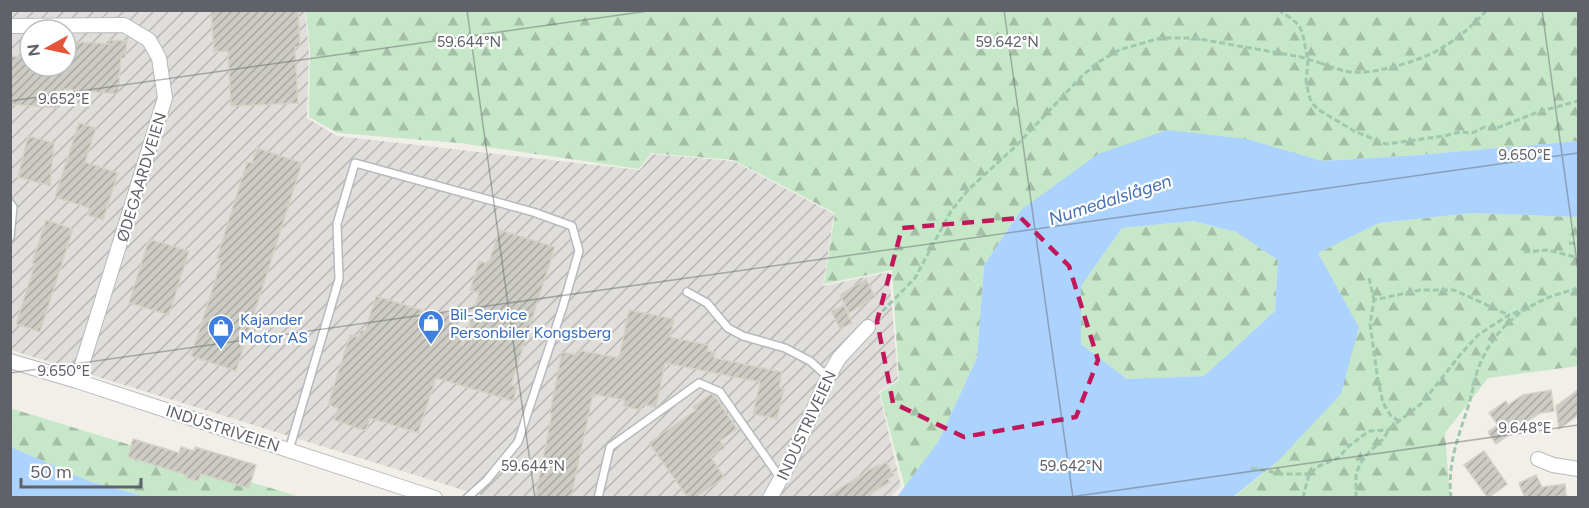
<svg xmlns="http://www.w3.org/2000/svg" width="1589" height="508" viewBox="0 0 1589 508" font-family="Figtree,sans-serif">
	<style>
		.industrial { fill: url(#industrial-furrows); fill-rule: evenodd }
		.forest { fill: url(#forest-firs) }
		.water { fill: #acd3fd; fill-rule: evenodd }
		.building { fill: url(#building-hatch); stroke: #d5d2c6; stroke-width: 1.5 }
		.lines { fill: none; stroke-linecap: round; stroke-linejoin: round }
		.lane-casing { stroke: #b8b9be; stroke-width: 10 }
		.street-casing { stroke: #b8b9be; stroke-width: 16 }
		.path { stroke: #9fc8ae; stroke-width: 3; stroke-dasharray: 6 3; stroke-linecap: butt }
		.lane { stroke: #fff; stroke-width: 7 }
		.street { stroke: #fff; stroke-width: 14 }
		.marked { fill: none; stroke: #c2185b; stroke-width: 4.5; stroke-dasharray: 12 8; stroke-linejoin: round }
		.ticks { fill: none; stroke: #5f6268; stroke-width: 1.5; stroke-opacity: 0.45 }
		.labels { text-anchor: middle; stroke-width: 4.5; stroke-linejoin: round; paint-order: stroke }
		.street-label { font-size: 16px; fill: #5f6268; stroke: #fff }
		.shop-label { font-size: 16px; fill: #366cbe; stroke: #fff; text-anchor: start }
		.water-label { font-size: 18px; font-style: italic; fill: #4772b0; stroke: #fff }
		.ticks-label { font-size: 15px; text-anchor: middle; fill: #5f6268; stroke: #fff; stroke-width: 4.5; stroke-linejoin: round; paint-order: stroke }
	</style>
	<defs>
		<pattern id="industrial-furrows" width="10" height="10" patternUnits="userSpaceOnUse" patternTransform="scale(1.5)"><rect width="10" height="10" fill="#e0deda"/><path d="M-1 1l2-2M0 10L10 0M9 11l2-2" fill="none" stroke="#b9b7b5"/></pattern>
		<pattern id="forest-firs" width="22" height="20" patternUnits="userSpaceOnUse" patternTransform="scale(1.5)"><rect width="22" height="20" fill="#c6e7c8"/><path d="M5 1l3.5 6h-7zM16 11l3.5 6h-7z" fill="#a4bfa6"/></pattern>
		<pattern id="building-hatch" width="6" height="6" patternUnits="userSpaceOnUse" patternTransform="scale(1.5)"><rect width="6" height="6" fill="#cccbc4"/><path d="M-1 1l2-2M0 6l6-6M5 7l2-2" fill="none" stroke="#a9a8a3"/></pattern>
	</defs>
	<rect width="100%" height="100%" fill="#f1efe8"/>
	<!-- industrial -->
	<path class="industrial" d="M10,11H305L309,50L307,118L337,136L640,170L651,154L733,161L834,214L823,286L889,272L898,379L879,392L901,486L890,498L486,497L11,350ZM30,30H66V66H30Z"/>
	<!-- forest -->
	<g class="forest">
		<path d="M306,11H1578V141L1418,155L1323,161L1247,139L1021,210L984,265L977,358L938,442L905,488L880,393L899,380L892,270L824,284L835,213L733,160L651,153L639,169L459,143L338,133L309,117L310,50Z"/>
		<path d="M1472,213L1578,217V366L1488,378L1445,433L1450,497L1233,498L1278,461L1359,327L1318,253L1379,223Z"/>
		<path d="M1193,221L1236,232L1278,260L1275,311L1204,376L1127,379L1081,344V286L1122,228Z"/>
		<path d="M10,408L300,497H146L89,481L11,447Z"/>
	</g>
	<!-- water -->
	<g class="water">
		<path d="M1167,130L1247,139L1323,161L1418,155L1578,141V217L1472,213L1379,223L1318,253L1359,327L1341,394L1278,461L1233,497H897L938,442L977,358L984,265L1021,210L1098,154ZM1193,221L1236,232L1278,260L1275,311L1204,376L1127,379L1081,344V286L1122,228Z"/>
		<path d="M11,447L89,481L146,497H11Z"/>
	</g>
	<!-- building -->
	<g class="building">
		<path d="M211,10H298L300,47H295L298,103L231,106L228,51L214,52Z"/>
		<path d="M110,40L127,41L125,58H121L118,94L64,89V92H58L57,108L10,104V56L30,57V66H66V41L109,44Z"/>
		<path d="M79,123L96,128L85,162L118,173L103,220L87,215L89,208L55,197Z"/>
		<path d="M28,136L54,143L50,186L18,177Z"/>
		<path d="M257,148L302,163L236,371L191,356L222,259L217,258L230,216L247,162L252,163Z"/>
		<path d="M46,220L73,229L40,332L16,324L35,264L32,263Z"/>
		<path d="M500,230L555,247L511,385L517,387L513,401L436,378L418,433L370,418L366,431L334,420L338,408L328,405L350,335L358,337L361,330L365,331L376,296L434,314L444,312L451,314L463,345L479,293L470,290L479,261L488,264Z"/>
		<path d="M149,239L189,251L169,315L129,303Z"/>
		<path d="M866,279L875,297L849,313L840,295Z"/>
		<path d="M844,305L852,323L840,329L831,311Z"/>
		<path d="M629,310L674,319L670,337L708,345L707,351L715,352L714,358L782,372L779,388L784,389L777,419L753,414L760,382L665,363L656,407L642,404L641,410L623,406L625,400L593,394L571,498H535L552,414L550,413L562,352L577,355L578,350L619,358Z"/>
		<path d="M1551,390L1554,411L1540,413L1496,444L1488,432L1498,425L1489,413L1506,401L1508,405L1523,395Z"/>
		<path d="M1578,390V415L1559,429L1556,406Z"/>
		<path d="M711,394L715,396L737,429L720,441L725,447L711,457L724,477L695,498H688L649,443L696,410L693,407Z"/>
		<path d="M133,439L179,453L181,447L194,451L195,447L256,465L249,488L201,474L198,481L186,478L187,475L128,457Z"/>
		<path d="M1484,451L1507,484L1488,498L1464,465Z"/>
		<path d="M886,462L894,475L888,479L890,482L864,498H824L879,464L880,466Z"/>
		<path d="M1536,475L1542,487L1565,484L1566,496L1525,498L1519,483Z"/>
	</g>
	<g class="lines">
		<defs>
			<g id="lane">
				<path d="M10,203L13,207L10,237"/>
				<path d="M687,292L707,303L728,328L743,336L785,348L810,361L828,377"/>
				<path d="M289,450L339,279L337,224L355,163L533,212L572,226L579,251L563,306L518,442L487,480L467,498"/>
				<path d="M598,498L610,447L699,383L720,392L781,479"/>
			</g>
			<g id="street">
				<path d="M10,26L124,25L149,40L159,58L165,98L77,381"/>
				<path d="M10,361L77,381L435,498"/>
				<path d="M1538,459L1553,465L1578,469"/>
				<path d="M770,498L790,462L828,377L839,358L868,327"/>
			</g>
		</defs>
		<!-- lane casing -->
		<use href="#lane" class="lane-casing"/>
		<!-- street casing -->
		<use href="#street" class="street-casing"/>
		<!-- path -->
		<g class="path">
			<path d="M1278,10C1308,28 1300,29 1308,60"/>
			<path d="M1308,60L1306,82L1310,99L1313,104L1319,110L1354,131L1386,144L1444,136L1460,132L1472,133L1485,127L1497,128L1538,112L1578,101"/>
			<path d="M1320,63C1330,66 1341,71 1351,72C1363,73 1377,71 1388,68C1432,58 1456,43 1487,10"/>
			<path d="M1569,243L1578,244"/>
			<path d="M1524,252L1548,250L1575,257H1578"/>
			<path d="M1369,278L1374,300"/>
			<path d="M876,318L915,278L951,211L969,189L1016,146L1079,79L1097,63L1119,50L1160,38H1194L1301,57L1320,63"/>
			<path d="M1399,421L1391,416L1383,403L1378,380L1370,324L1374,300L1420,290H1454L1509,315"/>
			<path d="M1251,468L1283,474H1309"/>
			<path d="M1303,498L1309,474L1317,467L1338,458L1349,446L1369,431L1389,430"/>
			<path d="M1356,498V473L1364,457L1384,438L1389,429L1399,421L1422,403L1460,355L1478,335L1509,315L1522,310"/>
			<path d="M1451,498C1447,463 1459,435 1469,404C1472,393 1474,383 1477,372C1493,325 1531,298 1578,289"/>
		</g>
		<!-- lane -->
		<use href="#lane" class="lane"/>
		<!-- street -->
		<use href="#street" class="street"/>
	</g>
	<!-- marked area -->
	<path class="marked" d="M1021,218L1069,266L1098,360L1076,417L964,437L893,403L877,321L902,228Z"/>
	<!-- ticks -->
	<path class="ticks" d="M467,10L535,498M1004,10L1073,498M1542,10L1578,270M10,101L655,10M10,373L1578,153M1063,498L1578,425"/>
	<!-- icons -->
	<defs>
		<symbol id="shop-pin" viewBox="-11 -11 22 30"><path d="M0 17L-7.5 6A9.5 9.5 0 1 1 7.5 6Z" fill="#3f7fe0" stroke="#fff"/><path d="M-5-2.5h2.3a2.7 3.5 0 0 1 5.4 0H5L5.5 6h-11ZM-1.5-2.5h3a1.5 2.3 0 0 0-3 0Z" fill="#fff"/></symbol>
	</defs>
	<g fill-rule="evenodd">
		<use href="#shop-pin" x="416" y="308" width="30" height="40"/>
		<use href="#shop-pin" x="206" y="313" width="30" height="40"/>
	</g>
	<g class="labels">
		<!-- street labels -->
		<g class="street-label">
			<text transform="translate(141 177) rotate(-73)" y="6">ØDEGAARDVEIEN</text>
			<text transform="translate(806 425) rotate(-65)" y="6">INDUSTRIVEIEN</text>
			<text transform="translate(223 428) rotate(18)" y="6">INDUSTRIVEIEN</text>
		</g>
		<!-- shop labels -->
		<g class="shop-label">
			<text x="450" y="320">Bil-Service<tspan x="450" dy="18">Personbiler Kongsberg</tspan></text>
			<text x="240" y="325">Kajander<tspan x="240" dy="18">Motor AS</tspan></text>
		</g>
		<!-- water labels -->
		<g class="water-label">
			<text transform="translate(1110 200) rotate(-18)" y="6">Numedalslågen</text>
		</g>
	</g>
	<g class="ticks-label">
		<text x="469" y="47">59.644°N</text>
		<text x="1007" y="47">59.642°N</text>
		<text x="64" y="104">9.652°E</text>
		<text x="1525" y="160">9.650°E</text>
		<text x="64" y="376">9.650°E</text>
		<text x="1525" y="433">9.648°E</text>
		<text x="533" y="471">59.644°N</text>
		<text x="1071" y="471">59.642°N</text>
	</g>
	<!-- border -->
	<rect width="1589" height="508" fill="none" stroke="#5f6268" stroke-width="24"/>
	<!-- north arrow -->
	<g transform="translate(48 48) rotate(262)"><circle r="28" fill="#ffffff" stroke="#bfc0c3" stroke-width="1.5"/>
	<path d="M0-4.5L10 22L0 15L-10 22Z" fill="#e55439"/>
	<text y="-9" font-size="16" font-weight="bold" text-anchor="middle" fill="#5f6268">N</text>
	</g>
	<!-- scale -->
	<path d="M21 478v9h120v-9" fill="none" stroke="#5f6268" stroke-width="3"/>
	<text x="30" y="478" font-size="18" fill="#5f6268" stroke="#ffffff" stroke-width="4.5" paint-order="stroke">50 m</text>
</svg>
